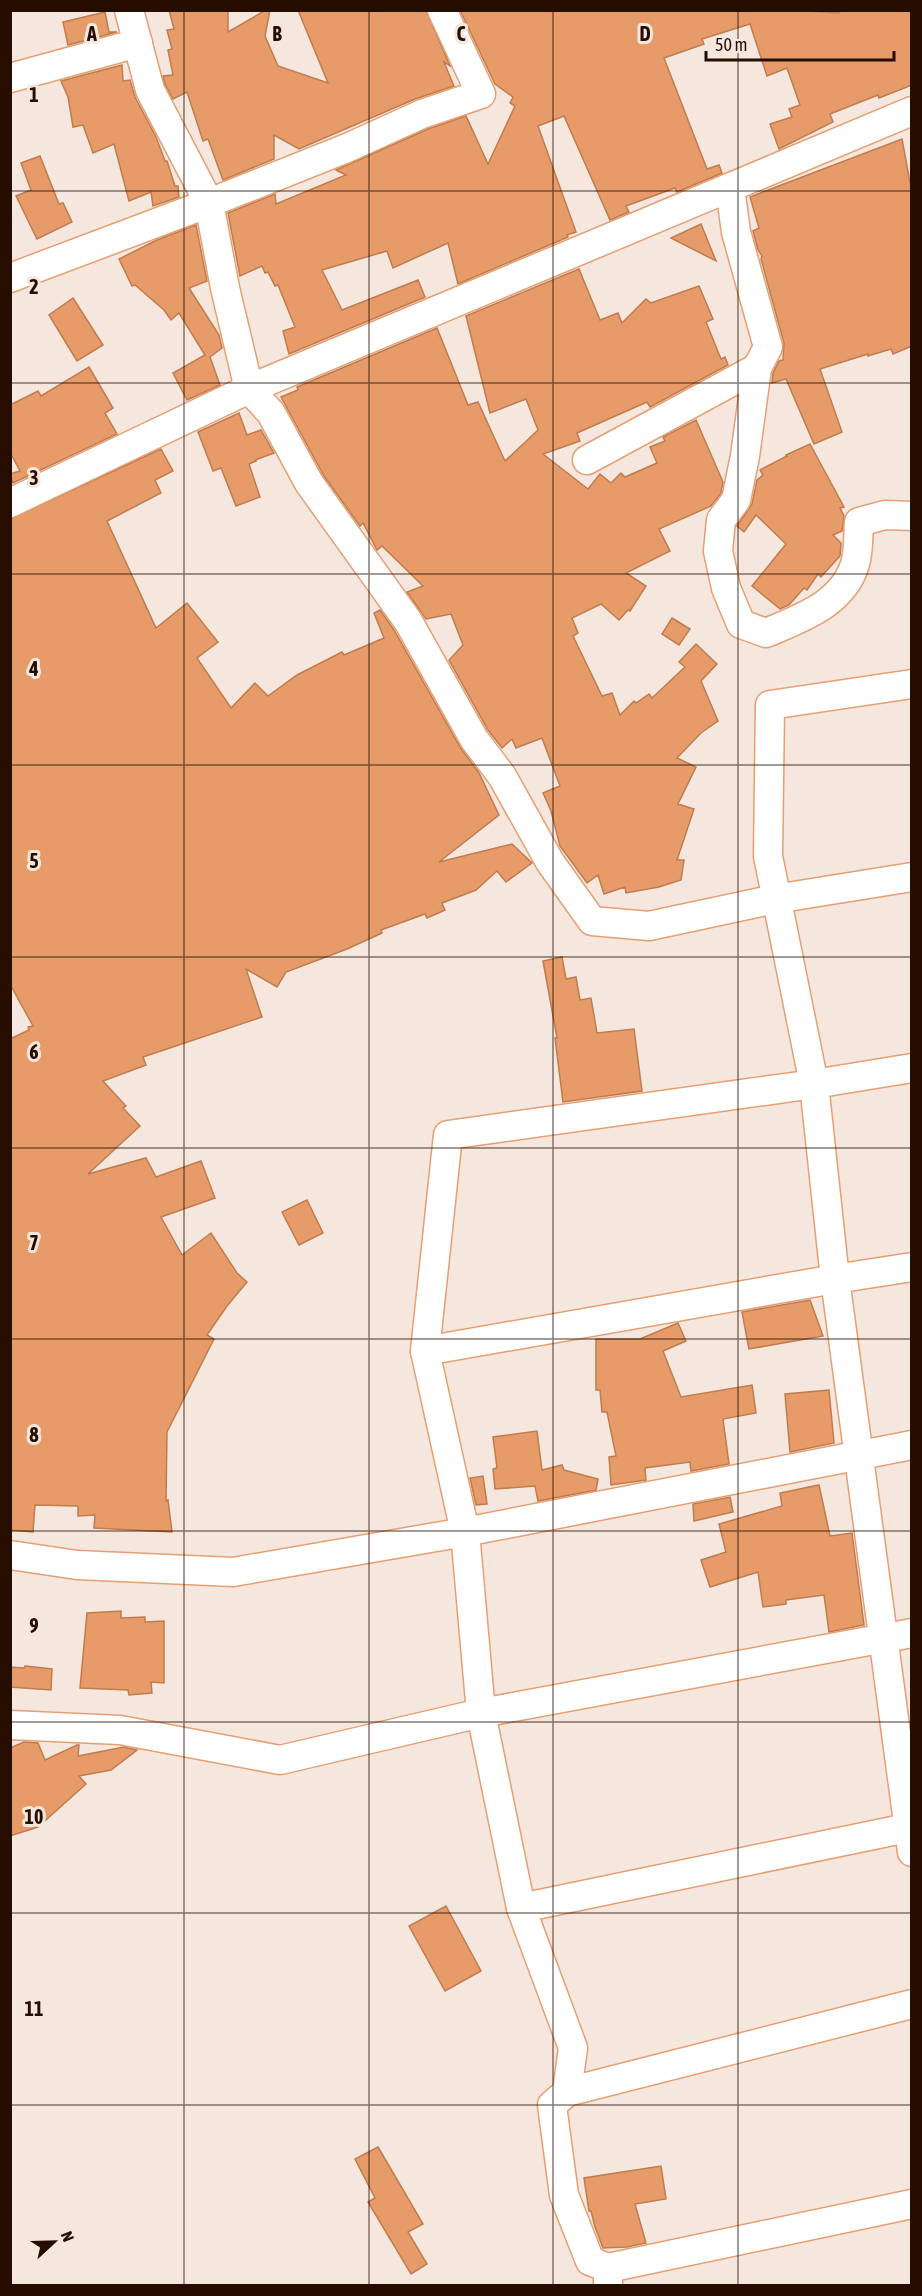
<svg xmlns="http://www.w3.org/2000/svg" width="922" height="2296" viewBox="0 0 922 2296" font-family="'Asap Condensed',sans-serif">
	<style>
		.building { fill: #e79b68; stroke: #bf7c4f; stroke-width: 1.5 }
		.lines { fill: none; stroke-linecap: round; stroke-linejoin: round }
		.street-casing { stroke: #e69f72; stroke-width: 31 }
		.street { stroke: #fff; stroke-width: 28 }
		.grid { fill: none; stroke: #260d00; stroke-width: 1.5; stroke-opacity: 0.55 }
		.grid-label { font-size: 20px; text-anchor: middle; font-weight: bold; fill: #260d00; stroke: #f6e7de; stroke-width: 6; stroke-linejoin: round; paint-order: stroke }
	</style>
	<rect width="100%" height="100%" fill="#f6e7de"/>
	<!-- building -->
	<g class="building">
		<path d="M169,10H228V32L266,10H270L265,36L278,66L328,83L298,10H426L450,66L444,62L454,86L415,99L299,149L274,135V159L223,180L208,139L203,141L187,92L173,99L165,84L163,76L173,75L168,50L172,49L167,30L174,29Z"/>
		<path d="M460,10H791L839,13V10H912V85L879,98L878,95L830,114L833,122L779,149L770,124L792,117L789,109L800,105L787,68L767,76L750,24L702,39L704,44L664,58L707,169L719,165L722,173L677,192L675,188L626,206L629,212L610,220L564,116L538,126L576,232L567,235L568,237L458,284L448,243L393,268L387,251L322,270L342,310L418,280L425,297L289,354L283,331L295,327L278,285L275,286L268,272L265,273L262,266L240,276L228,213L275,194L276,204L346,175L336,170L428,129L466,116L488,164L515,106L510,103L513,97L495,84Z"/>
		<path d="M105,12L109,32H117L68,45L63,22Z"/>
		<path d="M122,65L123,81L130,80L135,97L156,137L165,161H167L175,186H178L179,197L153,206L151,192L129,201L114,144L93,153L83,125L73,127L68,97L61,81Z"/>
		<path d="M902,139L912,193V346L893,354L891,349L868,356V354L820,369L842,432L814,444L786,379L772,383L773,373L779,361L783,360L784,343L761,259L762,256L758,250L753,231L759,228L750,197Z"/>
		<path d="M40,156L59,204L63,203L72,222L37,239L16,196L31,190L21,163Z"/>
		<path d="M701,224L716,261L671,238Z"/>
		<path d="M196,225L207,281L189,288L219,335L222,348L210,357L220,385L187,400L173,373L205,355L179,313L171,320L164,310L135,285L132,286L119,259L157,240Z"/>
		<path d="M579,269L600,320L618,313L622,323L646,299L651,303L699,286L713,319L706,322L721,359L725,357L728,365L650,407L647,402L577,433L580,441L543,454L588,489L600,474L611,483L621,473L625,477L657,463L650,447L665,441L663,437L696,420L723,482L721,493L711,506L659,529L670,551L626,573L646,586L630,611L628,610L619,620L601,604L572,618L578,633L573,636L602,696L612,693L620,715L634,701L636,703L649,694L652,698L685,667L679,662L696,644L717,664L701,681L718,721L701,733L677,758L696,767L678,804L694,809L677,860H684L681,880L659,887L626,893L625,887L604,894L598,875L587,883L560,846L551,811L543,793L560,786L542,738L516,748L512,739L502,748L488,730L449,660L463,645L451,614L426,619L407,592L423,586L382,546L377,550L363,523L360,526L324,476L281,397L298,390L297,387L437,328L468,405L478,402L505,461L538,430L526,399L490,413L466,316Z"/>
		<path d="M73,298L103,345L77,361L49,315Z"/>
		<path d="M89,367L113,408L105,413L117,434L13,483L10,474L20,471L10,452V405L38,391L41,396Z"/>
		<path d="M239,413L247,435L261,430L274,453L255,460L256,461L249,464L260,497L236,506L221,468L213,471L198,432Z"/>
		<path d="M810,444L844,507L840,508L844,516L842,531L833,535L841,543L840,556L821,577L818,574L807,590L804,588L789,605L780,609L752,586L786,544L756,515L744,532L737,526L752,504L757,480L763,475L760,470L787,456L786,455Z"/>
		<path d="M161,449L173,471L155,480L161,493L107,521L156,628L187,603L218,642L197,658L231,708L255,683L268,696L297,675L342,652L344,655L384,638L374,613L380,610L394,630L460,747L479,773L499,815L439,862L512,844L532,863L506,882L497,871L476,890L442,903L445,910L427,918L425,914L381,930L382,933L347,949L286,972L277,987L246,969L262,1017L143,1057L146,1065L103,1081L126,1106L123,1108L140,1126L88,1174L146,1158L156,1177L201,1161L215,1198L161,1217L182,1255L211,1233L237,1273L247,1282L227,1306L207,1335L214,1339L167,1432L166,1501L168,1500L172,1532L94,1528L95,1515L78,1516V1506L35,1505L33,1532L10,1530V1039L29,1030L28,1027L33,1026L10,984V519Z"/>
		<path d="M672,618L690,629L679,645L662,634Z"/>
		<path d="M562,957L566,979L576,977L580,1000L591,998L597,1033L634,1029L642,1091L563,1102L555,1038H557L543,961Z"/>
		<path d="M307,1200L323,1233L299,1245L282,1212Z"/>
		<path d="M810,1300L823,1336L749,1349L742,1312Z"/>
		<path d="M678,1323L686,1341L663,1351L681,1397L752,1385L756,1413L723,1419L729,1464L691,1471L690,1462L645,1468L646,1480L611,1485L609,1457L616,1456L607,1412H602L600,1390H596V1339H640Z"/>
		<path d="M829,1390L834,1443L790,1452L785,1394Z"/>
		<path d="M537,1431L542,1470L562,1465L564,1470L598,1479L596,1490L538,1501L535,1486L495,1489L493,1469L497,1468L493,1437Z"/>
		<path d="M483,1476L487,1504L476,1505L470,1478Z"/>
		<path d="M819,1485L830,1536L852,1533L864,1625L829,1632L824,1595L786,1600V1604L763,1607L758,1572L710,1587L701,1560L726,1552L719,1524L782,1506L780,1493Z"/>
		<path d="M730,1497L733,1512L694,1521L693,1504Z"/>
		<path d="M121,1611V1618L145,1617V1622L164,1621V1683L151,1682L152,1693L129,1695L128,1690L80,1688L87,1613Z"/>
		<path d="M25,1666L52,1669L51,1690L10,1687V1667L24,1668Z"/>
		<path d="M24,1742L38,1743L45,1760L77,1745H79L78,1756L124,1747L137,1750L111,1770L79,1776L86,1784L38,1827L10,1836V1748Z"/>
		<path d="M446,1906L481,1971L445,1991L409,1926Z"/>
		<path d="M378,2147L423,2224L408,2232L427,2264L411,2274L368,2202L375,2198L355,2159Z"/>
		<path d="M661,2166L666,2199L635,2204L646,2243L627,2247L603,2248L595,2227L591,2211H589L584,2178Z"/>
	</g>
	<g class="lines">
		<defs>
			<g id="street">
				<path d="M129,10L150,90L209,203L225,288L249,389L271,413L309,483L408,621L474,739L502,776L550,862L592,921L649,926L775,899L912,877"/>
				<path d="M10,78L138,43"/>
				<path d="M730,188L736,232L768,347L757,368L745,456L736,500L721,520L718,551L726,588L741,624L766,633C801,618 843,604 855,564C859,551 858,535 859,522L885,515L912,516"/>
				<path d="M10,278L209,203L347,148L422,114L481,94L442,10"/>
				<path d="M587,460L757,368"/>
				<path d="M10,503L249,389L912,111"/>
				<path d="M912,684L770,705L768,856L814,1084L835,1279L912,1852"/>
				<path d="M425,1351L448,1135L814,1084L912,1068"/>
				<path d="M912,1445L465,1532L481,1713L912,1633"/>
				<path d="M10,1555L77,1565L233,1572L465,1532L425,1351L835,1279L912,1267"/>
				<path d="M10,1725L120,1730L280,1760L481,1713L521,1908L912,1827"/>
				<path d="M521,1908L573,2048L567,2092L552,2105L564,2195L590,2261L608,2268V2286"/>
				<path d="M567,2092L912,2004"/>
				<path d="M608,2268L912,2204"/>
			</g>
		</defs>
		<!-- street casing -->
		<use href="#street" class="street-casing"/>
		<!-- street -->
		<use href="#street" class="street"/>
	</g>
	<!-- grid -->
	<path class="grid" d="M184,10V2286M369,10V2286M553,10V2286M738,10V2286M10,191H912M10,383H912M10,574H912M10,765H912M10,957H912M10,1148H912M10,1339H912M10,1531H912M10,1722H912M10,1913H912M10,2105H912"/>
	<g class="grid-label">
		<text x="92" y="41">A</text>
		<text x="277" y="41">B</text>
		<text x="461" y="41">C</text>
		<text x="645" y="41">D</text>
		<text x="34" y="102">1</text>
		<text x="34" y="294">2</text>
		<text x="34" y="485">3</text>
		<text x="34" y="676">4</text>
		<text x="34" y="868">5</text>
		<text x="34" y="1059">6</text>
		<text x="34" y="1250">7</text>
		<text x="34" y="1442">8</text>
		<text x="34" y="1633">9</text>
		<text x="34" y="1824">10</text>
		<text x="34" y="2016">11</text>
	</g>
	<!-- border -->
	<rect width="922" height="2296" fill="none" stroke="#260d00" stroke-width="24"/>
	<!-- north arrow -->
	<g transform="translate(54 2242) rotate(68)" stroke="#f6e7de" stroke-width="4.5" paint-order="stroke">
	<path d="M0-4.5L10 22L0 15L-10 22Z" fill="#260d00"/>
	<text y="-9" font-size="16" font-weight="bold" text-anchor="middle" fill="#260d00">N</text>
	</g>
	<!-- scale -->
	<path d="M706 51v9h188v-9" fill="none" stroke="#260d00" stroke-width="3"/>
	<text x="715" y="51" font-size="18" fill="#260d00" stroke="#f6e7de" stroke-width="4.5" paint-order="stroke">50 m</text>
</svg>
